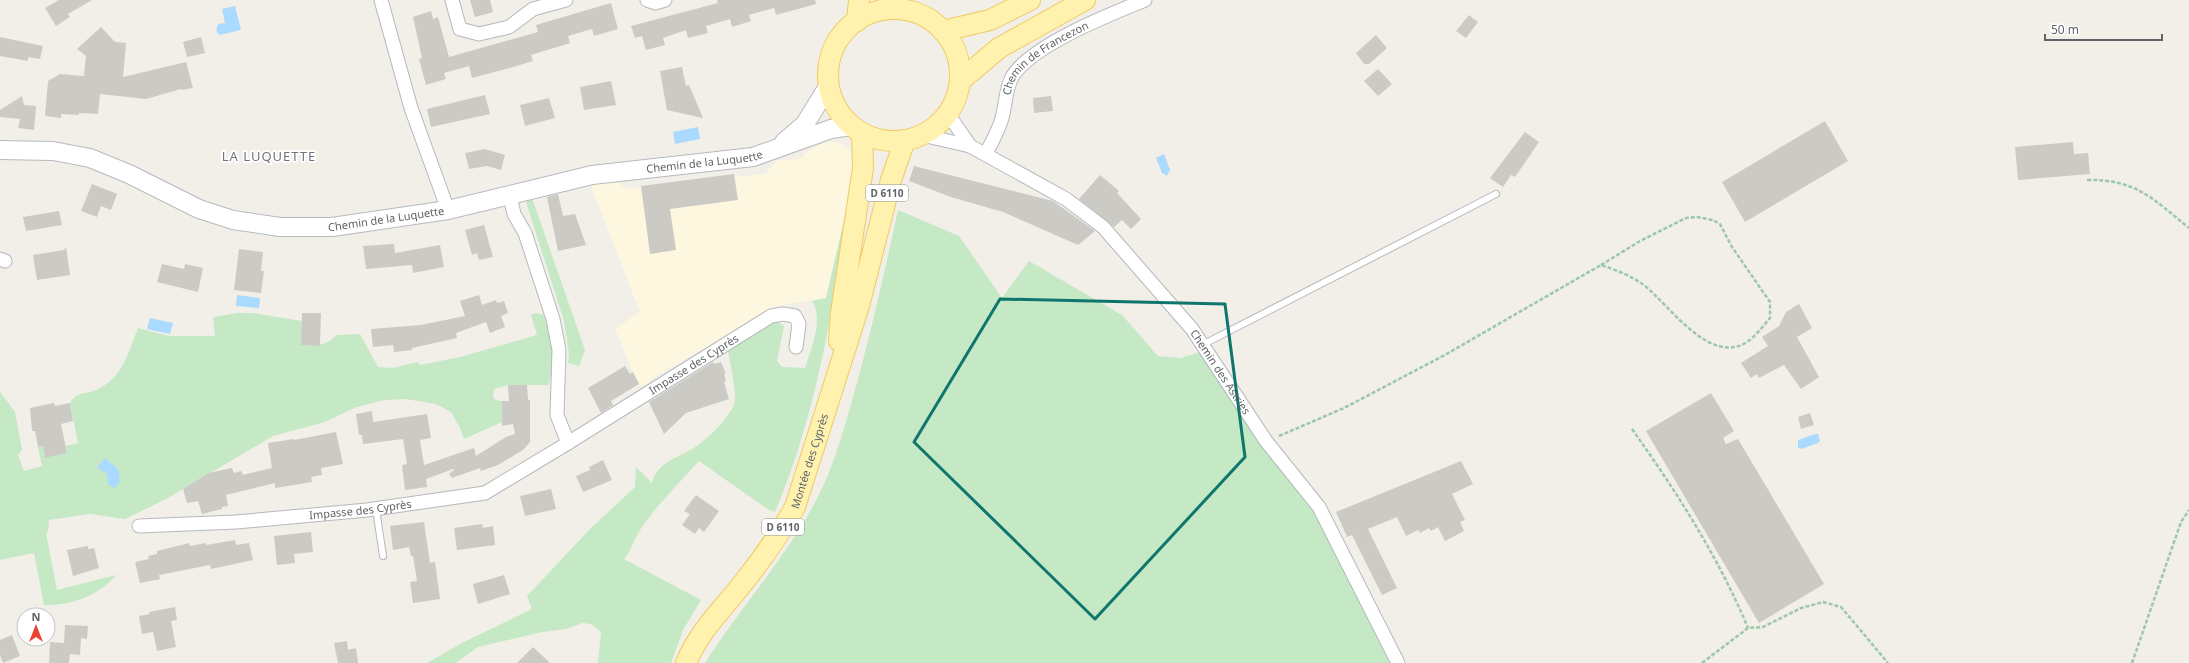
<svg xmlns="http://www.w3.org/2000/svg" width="2189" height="663" viewBox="0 0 2189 663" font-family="'Noto Sans',sans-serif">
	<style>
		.commercial { fill: #fef7e0 }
		.green { fill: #c5e8c5 }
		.water { fill: #aadaff }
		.building { fill: #cccac5 }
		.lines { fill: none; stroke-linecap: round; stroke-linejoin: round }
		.lane-casing { stroke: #b5b8bc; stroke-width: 8 }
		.street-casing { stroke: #b5b8bc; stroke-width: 15 }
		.secondary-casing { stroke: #b6babf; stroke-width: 20 }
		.primary-casing { stroke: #f2c960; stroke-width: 22 }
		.path { stroke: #9cc7a9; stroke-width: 2.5; stroke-dasharray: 4 2; stroke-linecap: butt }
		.lane { stroke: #fff; stroke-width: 6 }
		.street { stroke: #fff; stroke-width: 13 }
		.secondary { stroke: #fff; stroke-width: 18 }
		.primary { stroke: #fff2af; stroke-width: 20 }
		.marked { fill: none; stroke: #0f766e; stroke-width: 3; stroke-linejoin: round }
		.labels { text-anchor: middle; stroke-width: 3.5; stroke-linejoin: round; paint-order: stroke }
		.shield { fill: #fff; stroke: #8f9295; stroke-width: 1 }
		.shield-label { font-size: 10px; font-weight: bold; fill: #5f6368 }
		.street-label { font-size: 11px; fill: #5f6368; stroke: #fff }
		.quarter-label { font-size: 13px; letter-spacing: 1px; fill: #70757a; stroke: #fff }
	</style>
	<rect width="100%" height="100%" fill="#f1efe8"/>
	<!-- commercial -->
	<path class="commercial" d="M829,140L845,146L853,155L855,161L849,199L826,298L777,306L656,376L642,387L633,372L615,329L640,312L590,183L616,178L625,189L734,174L735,177L765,174L778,160L800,159L807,152Z"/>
	<!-- green -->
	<g class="green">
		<path d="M532,198L585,350L579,366L568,363L569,354L564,321L526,202Z"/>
		<path d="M849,199C834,305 817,413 775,512L769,510L699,461C681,481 648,514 636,537C632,545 630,552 624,559L701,600L683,630L671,663H598L601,632L591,624L582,623L567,629L542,632L478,647L456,663H427L462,643L532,609L527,596L590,529L635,487L636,467L652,483C657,461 682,457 698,445C710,437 733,414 735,400C736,387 729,359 727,345L766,322L777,321L784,326L777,361L782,367L805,368C811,349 824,319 812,301L826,298Z"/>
		<path d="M898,210L959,236L1002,298L1029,261L1122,315L1158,356L1180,358L1201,352L1309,502L1390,663H705C739,610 782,562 813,506C831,474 842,437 852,401C870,338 884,274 898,210Z"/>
		<path d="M237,313H253L302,321L301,345C316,346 326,346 337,335L360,334L378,367L393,368L417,362L420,365L460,357L537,335L531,315L535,313L543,314C551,335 557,365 548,385H508L494,389L493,396L495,400L502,401V422L464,439L460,428L451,412L436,404L406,399L384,400L354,408L325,422L273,436L166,499L125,519L90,514L49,520L48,532L46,533L57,590L116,575C99,596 70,606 44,605L34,553L0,560V392L15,412L22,450L18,455L24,471L42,466L38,447L43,446L45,458L67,453L66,446L78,443L70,403C78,391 84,395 96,390C123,378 128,353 138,328L169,336H215L213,317Z"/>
	</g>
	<!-- water -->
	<g class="water">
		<path d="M235,6L241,30L219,35L216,30L218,24L225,23L222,9Z"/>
		<path d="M698,127L700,139L675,144L673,132Z"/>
		<path d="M1164,154L1170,170L1167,176L1162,173L1156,158Z"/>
		<path d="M237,295L260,298L259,308L236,306Z"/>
		<path d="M150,318L173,323L170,334L147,329Z"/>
		<path d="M1815,434H1818L1820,441L1818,443L1801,449L1798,448V440Z"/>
		<path d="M105,458L118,469L120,482L114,488L108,484L107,474L97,467Z"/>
	</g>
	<!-- building -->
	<g class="building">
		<path d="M59,0H92L68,14L70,17L56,26L45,8Z"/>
		<path d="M470,0H490L493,12L475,17Z"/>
		<path d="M717,0H815L816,4L776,15L774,8L749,15L751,21L732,27L730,19L706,26L708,33L688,38L686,30L663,38L665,45L646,50L642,36L635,38L631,26L718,3Z"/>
		<path d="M611,3L618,29L594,36L592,29L568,36L570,43L531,55L533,61L506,69L472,78L469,66L444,73L446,79L426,85L419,59L422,58L413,17L431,11L433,19L438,17L449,57L538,32L536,25Z"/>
		<path d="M1469,15L1478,22L1466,38L1456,31Z"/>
		<path d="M101,27L115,42L126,43L123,77L186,62L193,88L182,90L181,89L146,99L100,94L98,114L79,113V115L61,114V118L45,116L48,81L60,74L84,76L86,56L77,49Z"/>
		<path d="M1376,35L1387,48L1369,64H1364L1356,53Z"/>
		<path d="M0,37L43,46L40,59L28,57V61L0,56Z"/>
		<path d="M201,37L205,53L187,57L183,42Z"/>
		<path d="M682,67L686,86L689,85L703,118L667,110L660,71Z"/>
		<path d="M1378,69L1392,84L1378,96L1364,81Z"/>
		<path d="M611,81L616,105L584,110L580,87Z"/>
		<path d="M485,95L490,114L431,127L427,109Z"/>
		<path d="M22,96L24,105L36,106L34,130L18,128L20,119L0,117V110Z"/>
		<path d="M1051,96L1053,111L1034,113L1033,98Z"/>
		<path d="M549,98L555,118L525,126L520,105Z"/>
		<path d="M1825,121L1848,161L1745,222L1722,182Z"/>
		<path d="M1525,132L1539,142L1515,177L1511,175L1503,187L1490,178Z"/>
		<path d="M2073,142L2074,154L2088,153L2090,174L2018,180L2015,147Z"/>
		<path d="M485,149L505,155L501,170L487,166L469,169L465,153Z"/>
		<path d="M914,166L1053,201L1095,231L1078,245L1003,212L951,197L909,181Z"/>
		<path d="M734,174L738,200L670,209L676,250L650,254L641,186Z"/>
		<path d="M1100,175L1119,191L1117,193L1141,219L1131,229L1122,220L1114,227L1079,199Z"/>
		<path d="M92,184L117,194L111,210L101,206L97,217L81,211Z"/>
		<path d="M558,194L563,216L575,214L586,245L558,251L547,197Z"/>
		<path d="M59,211L62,225L26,231L23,217Z"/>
		<path d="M484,225L493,257L479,260L477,253L472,255L465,230Z"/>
		<path d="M394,244L395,253L440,245L444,267L413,273L412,265L366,269L363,246Z"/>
		<path d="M66,247L70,275L37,280L33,255L64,250Z"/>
		<path d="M239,249L263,252L261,271H264L261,293L234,290Z"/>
		<path d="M162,264L184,269L185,264L203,268L198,292L157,282Z"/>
		<path d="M479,295L482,305L496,300L497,303L504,301L508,313L501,316L505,327L490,333L486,322L456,333L457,338L412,348V350L394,352L393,345L373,347L371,329L421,325L465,316L460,301Z"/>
		<path d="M1799,304L1812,328L1797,337L1819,377L1801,389L1784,365L1759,378L1757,374L1751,378L1741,363L1768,346L1762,337L1779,326L1786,312Z"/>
		<path d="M302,313H321L320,346L301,345Z"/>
		<path d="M713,362L714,364L721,362L726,374H724L726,381L724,382L729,399L686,413L664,434L649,402Z"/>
		<path d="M625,366L630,374L633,372L639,384L611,401L613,405L601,413L588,388Z"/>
		<path d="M508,385H527L528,400H530V442L523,450L498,465L481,471L480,468L452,478L449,474L454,470L453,469L426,479L427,487L405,490L402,465L407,464L403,439L363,444L362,435H359L356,414L372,411L373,422L427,414L431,438L420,440L424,465L474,448L476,456L506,437L515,434L513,424L502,426V401H509Z"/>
		<path d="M1711,393L1734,431L1723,438L1726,444L1738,439L1824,584L1759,623L1646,431Z"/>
		<path d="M54,403L55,406L70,403L73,421L61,424L67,453L45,458L43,446L38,447L35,431H32L30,408Z"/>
		<path d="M1810,413L1814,425L1801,429L1798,417Z"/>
		<path d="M336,432L343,464L321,468L322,475L311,477L312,482L275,488V483L226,495L228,506L222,507V509L202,514L198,501L187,503L183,489L209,473L232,468L234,473L241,471L243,475L272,468L268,443L294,439V440Z"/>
		<path d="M603,460L612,480L583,492L576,476L590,470L589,467Z"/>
		<path d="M1461,461L1473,484L1452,494L1465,520L1460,522L1464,531L1445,541L1438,527L1431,531L1429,528L1420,533L1418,530L1406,536L1397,517L1368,529L1397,588L1382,595L1352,535L1347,537L1336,512Z"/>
		<path d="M551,489L556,509L525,516L520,496Z"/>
		<path d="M696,495L719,511L704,532L699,528L695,534L682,525L690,514L684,511Z"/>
		<path d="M424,522L430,563L435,562L440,599L413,603L410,582L417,581L413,556H411L409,547L393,550L390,526Z"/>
		<path d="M482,524L483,528L493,526L495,545L457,550L454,528Z"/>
		<path d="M311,532L313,552L294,554L295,563L277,565L274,536Z"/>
		<path d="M235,540L236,545L249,543L253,560L211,569L210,565L159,575L160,579L140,583L135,562L149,559L148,556L157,554V551L189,543L190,546L206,543V545Z"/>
		<path d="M88,546V549L94,548L99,568L73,576L67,550Z"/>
		<path d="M504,575L510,594L478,604L473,584Z"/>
		<path d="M175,607L177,620L171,621L176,647L157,651L153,632L142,634L139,616L150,614L149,612Z"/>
		<path d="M65,625L88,626L87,639L81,638L80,655L70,654L69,663H49L50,642L64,643Z"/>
		<path d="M12,635L20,656L3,663L0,655V640Z"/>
		<path d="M347,641L348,650L356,648L358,663H338L334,643Z"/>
		<path d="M533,647L550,663H517Z"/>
	</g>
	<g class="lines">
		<defs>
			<g id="lane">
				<path d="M1202,345L1496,194"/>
				<path d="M376,509L383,556"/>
			</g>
			<g id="street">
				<path d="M381,0L411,108L448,210"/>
				<path d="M452,0L460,29L479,34L509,27L533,9L566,0"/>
				<path d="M647,0L655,3L665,0"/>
				<path d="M948,114L970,146"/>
				<path id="s1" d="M922,135L970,146L1066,199L1103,227L1192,329L1266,441L1319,507L1398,663"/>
				<path id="s2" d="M986,154C991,143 999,130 1002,118C1006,104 1005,91 1012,77C1031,45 1111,14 1145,0"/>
				<path d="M510,196L514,214L525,233L553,319L559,350L557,415L568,443"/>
				<path d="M0,259L5,261"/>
				<path id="s3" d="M139,526L236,522L367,510L485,493L568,443L771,316L783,314L795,316L799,324L796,347"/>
			</g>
			<g id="secondary">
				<path d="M784,142L805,124L829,85"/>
				<path id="s4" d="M0,150L53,151L90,158L129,174L199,209L233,220L280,227H332L448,210L592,175L753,157L831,129L851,126"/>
			</g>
			<g id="primary">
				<circle cx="894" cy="75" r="66"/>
				<path d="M857,21L859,0"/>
				<path d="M943,31L990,20L1030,0"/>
				<path d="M960,81L999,48L1085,0"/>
				<path d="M839,341L841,313L863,168L862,133"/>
				<path id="s5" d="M686,663C699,630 726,606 747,578C765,555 781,532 795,507L859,306L891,180L905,140"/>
			</g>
		</defs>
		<!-- lane casing -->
		<use href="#lane" class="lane-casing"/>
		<!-- street casing -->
		<use href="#street" class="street-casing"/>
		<!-- secondary casing -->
		<use href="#secondary" class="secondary-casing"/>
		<!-- primary casing -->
		<use href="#primary" class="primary-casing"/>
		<!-- path -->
		<g class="path">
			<path d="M2087,180C2136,179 2153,199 2189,228"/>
			<path d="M1632,429C1676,491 1719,558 1748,628"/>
			<path d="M1279,436L1344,408L1443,356L1601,265C1616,270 1632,276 1645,286C1669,305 1710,366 1747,342C1756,336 1763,326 1770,318V302L1732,247L1720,224L1713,220L1697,217L1686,218L1640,241L1601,265"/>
			<path d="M1702,663L1748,628L1763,627L1801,608L1823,602L1841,607L1888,663"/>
			<path d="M2132,663L2181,522L2189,510"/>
		</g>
		<!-- lane -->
		<use href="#lane" class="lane"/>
		<!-- street -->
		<use href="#street" class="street"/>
		<!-- secondary -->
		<use href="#secondary" class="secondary"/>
		<!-- primary -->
		<use href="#primary" class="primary"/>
	</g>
	<!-- marked area -->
	<path class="marked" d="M1000,299L1225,304L1245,457L1095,619L914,442Z"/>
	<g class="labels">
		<!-- shield labels -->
		<g class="shield">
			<rect x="866" y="185" width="42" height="16" rx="3"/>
			<rect x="762" y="519" width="42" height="16" rx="3"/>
		</g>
		<g class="shield-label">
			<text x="887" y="197">D 6110</text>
			<text x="783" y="531">D 6110</text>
		</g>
		<!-- street labels -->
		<g class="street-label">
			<text dy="4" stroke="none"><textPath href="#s2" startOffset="119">Chemin de Francezon</textPath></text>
			<text dy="4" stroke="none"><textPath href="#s4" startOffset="725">Chemin de la Luquette</textPath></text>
			<text dy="4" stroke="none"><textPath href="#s4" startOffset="401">Chemin de la Luquette</textPath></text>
			<text dy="4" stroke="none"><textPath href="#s3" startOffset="593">Impasse des Cyprès</textPath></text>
			<text dy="4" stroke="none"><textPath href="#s1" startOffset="392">Chemin des Astries</textPath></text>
			<text dy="4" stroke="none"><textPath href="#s5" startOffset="239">Montée des Cyprès</textPath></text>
			<text dy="4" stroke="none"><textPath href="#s3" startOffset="222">Impasse des Cyprès</textPath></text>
		</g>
		<!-- quarter labels -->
		<g class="quarter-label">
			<text x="269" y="161">LA LUQUETTE</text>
		</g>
	</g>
	<!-- north arrow -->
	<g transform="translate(36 627)"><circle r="19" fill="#ffffff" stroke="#bfc1c3"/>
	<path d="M0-3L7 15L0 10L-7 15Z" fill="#ea4335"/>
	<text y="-6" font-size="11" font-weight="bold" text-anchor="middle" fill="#5f6368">N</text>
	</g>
	<!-- scale -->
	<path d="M2045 34v6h117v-6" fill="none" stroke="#5f6368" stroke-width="2"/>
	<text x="2051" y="34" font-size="12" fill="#5f6368" stroke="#ffffff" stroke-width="3" paint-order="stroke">50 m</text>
</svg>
